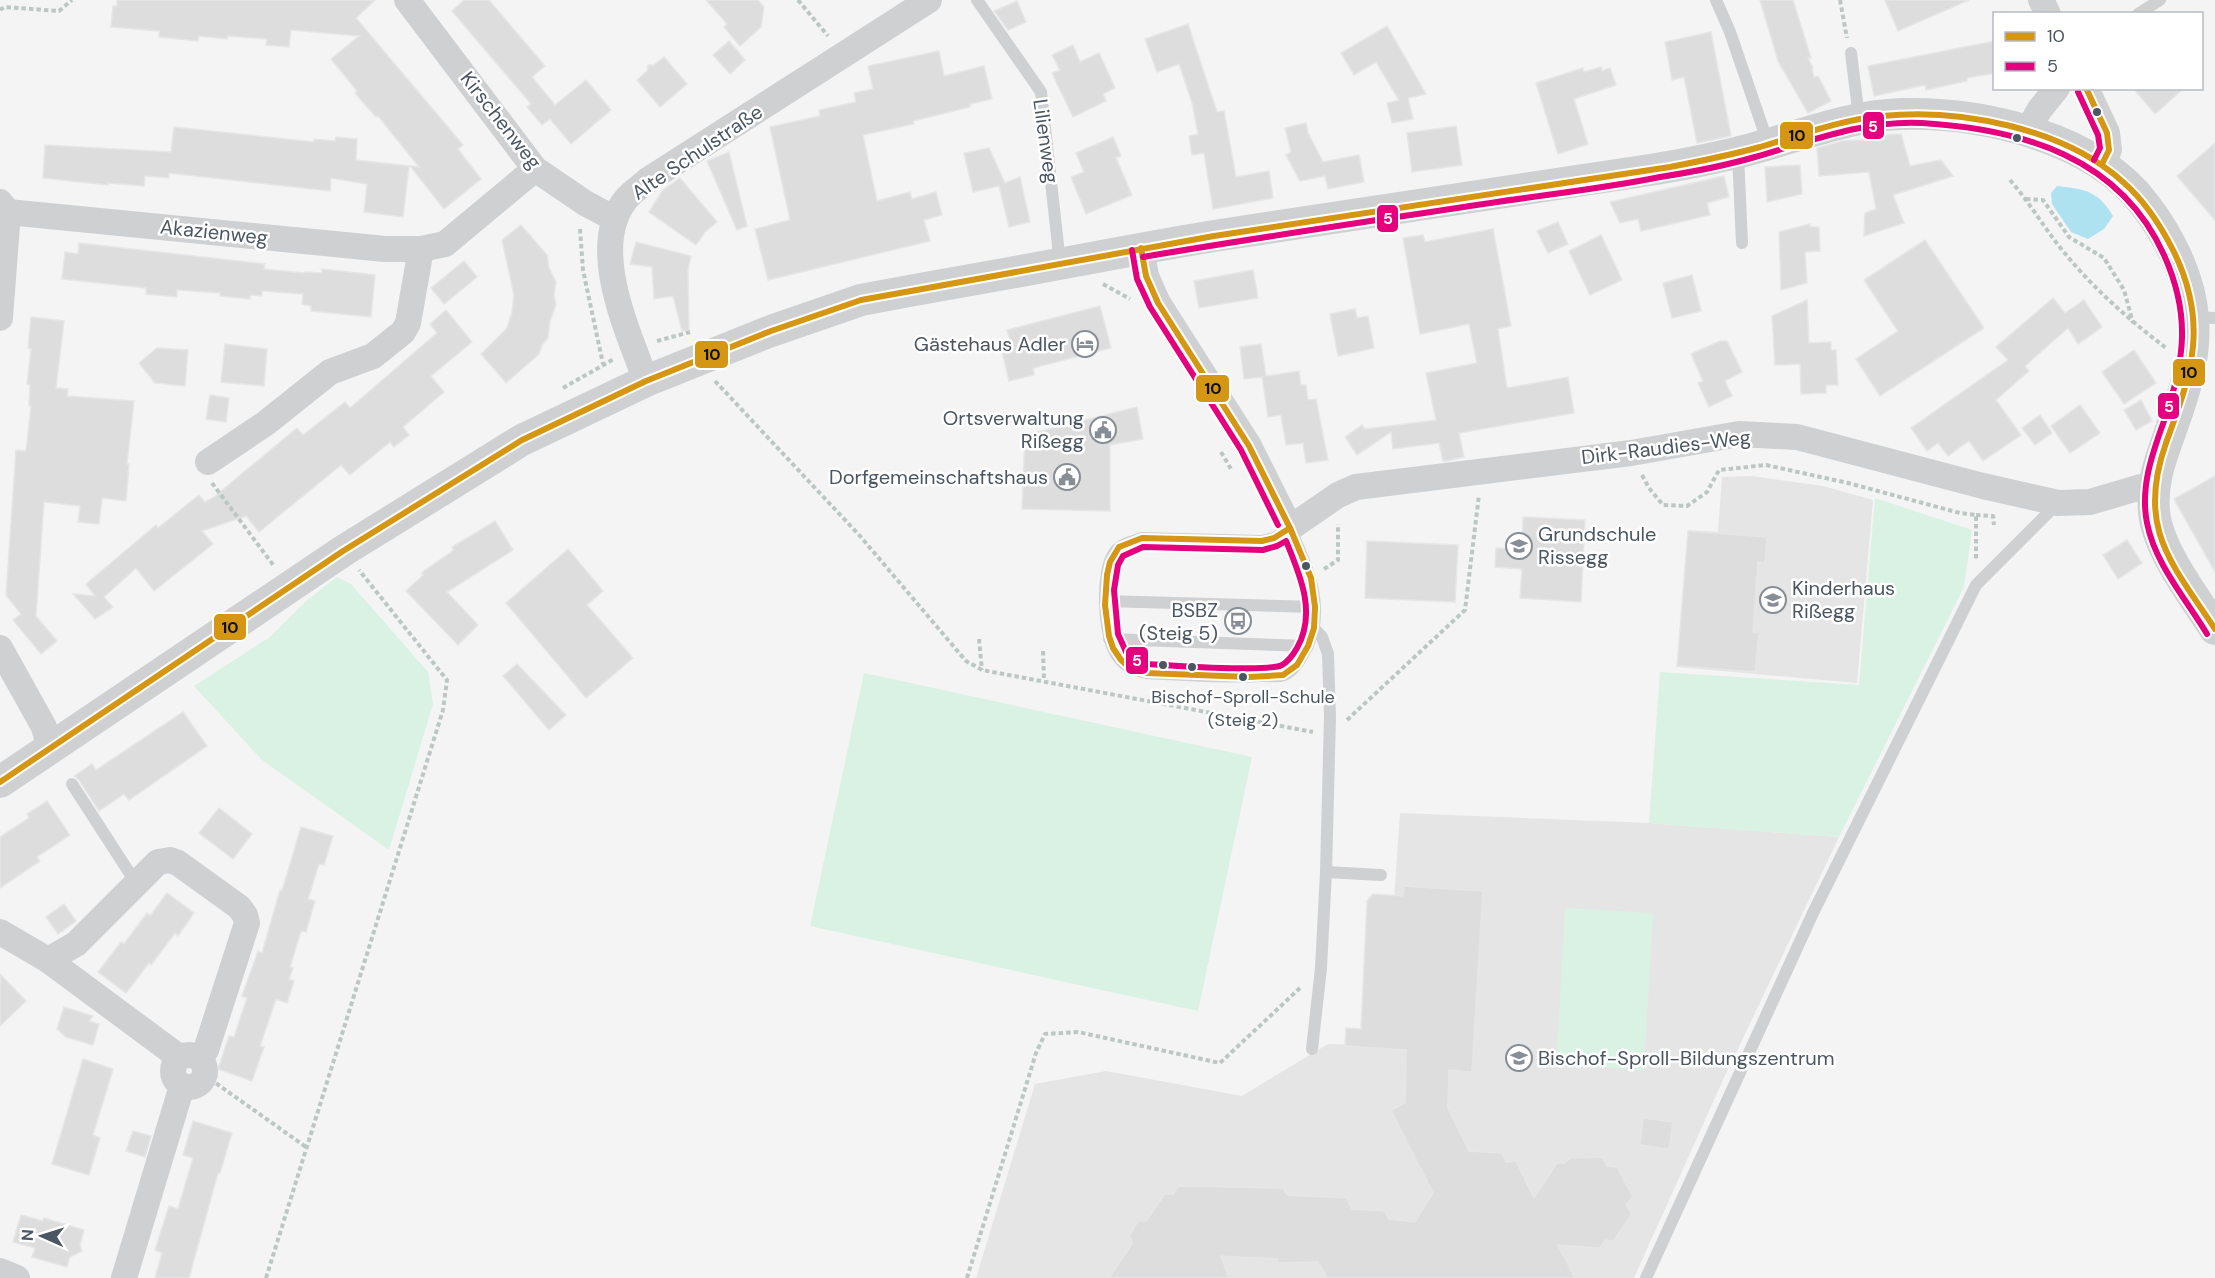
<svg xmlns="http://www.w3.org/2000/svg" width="2215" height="1278" viewBox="0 0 2215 1278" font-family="'DM Sans',sans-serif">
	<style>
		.education { fill: #e6e5e6 }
		.green { fill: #d9f2e3 }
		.water { fill: #aee2f0 }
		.building { fill: #ddddde; stroke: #e5e6e7; stroke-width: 1.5 }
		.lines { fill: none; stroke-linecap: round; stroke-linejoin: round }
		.path { stroke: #bcc7c4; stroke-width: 4; stroke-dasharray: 4.5 3; stroke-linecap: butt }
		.service { stroke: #ced0d2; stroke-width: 12 }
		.minor { stroke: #ced0d2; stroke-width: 26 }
		.tertiary { stroke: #ced0d2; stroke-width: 32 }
		.bus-1-casing { stroke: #fff; stroke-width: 10 }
		.bus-2-casing { stroke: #fff; stroke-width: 10 }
		.bus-1 { stroke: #d49613; stroke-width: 6 }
		.bus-2 { stroke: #e5007d; stroke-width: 6 }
		.bus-dot { fill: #4a5661; stroke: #fff; stroke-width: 2 }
		.labels { text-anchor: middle; stroke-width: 5; stroke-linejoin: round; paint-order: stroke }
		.bus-label { font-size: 18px; fill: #4a5661; stroke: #fff }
		.street-label { font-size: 20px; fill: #4a5661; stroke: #fff }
		.poi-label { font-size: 20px; fill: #4a5661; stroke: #fff; text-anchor: end }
		.line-badge { stroke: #fff; stroke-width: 2 }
		.badge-label { font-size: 16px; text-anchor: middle; font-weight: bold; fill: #fff }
		.pale-badge-label { font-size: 16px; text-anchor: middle; font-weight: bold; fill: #111 }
	</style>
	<rect width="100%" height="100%" fill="#f4f4f4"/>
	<!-- education -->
	<g class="education">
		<path d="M1752,476L1823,486L1873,500L1857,683L1677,667L1688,530L1718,532L1722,477Z"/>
		<path d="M1400,813L1649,823L1839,837L1723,1080L1634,1278H976L1035,1084L1106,1071L1242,1096L1328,1044L1384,1045Z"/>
	</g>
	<!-- green -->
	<g class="green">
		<path d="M1875,498L1972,530L1964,587L1839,837L1649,823L1660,672L1859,685Z"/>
		<path d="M337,577L351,584L428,672L433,704L389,850L262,760L194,686L270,637L306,601Z"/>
		<path d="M864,673L1252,757L1198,1011L810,926Z"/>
		<path d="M1565,908L1653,913L1644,1070L1556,1065Z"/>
	</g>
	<!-- water -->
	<path class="water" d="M2057,186C2085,189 2098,191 2113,216L2104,229L2088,239L2071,232L2052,204L2051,193Z"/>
	<!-- building -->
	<g class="building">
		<path d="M117,0H375L356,18L463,145L458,149L481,179L444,209L410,166L419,167L378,116L376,117L355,93L357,91L331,59L359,36L291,30L289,47L266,45L267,39L228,36L227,39L199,36L198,41L159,37V31L111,27L113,6H117Z"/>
		<path d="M464,0H489L545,66L532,77L555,105L586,80L611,110L571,144L550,119L542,125L527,107L531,104L452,11Z"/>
		<path d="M706,0H758L764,7L761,27L740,46L724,27L727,24Z"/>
		<path d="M1760,0H1793L1811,58H1808L1813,68L1812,69L1814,77L1818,76L1831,101L1808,113L1778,61Z"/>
		<path d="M1885,0H1969L1898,31Z"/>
		<path d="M1017,1L1026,22L1008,30L994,11Z"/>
		<path d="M1188,24L1217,112L1224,111L1236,177L1269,171L1273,198L1213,209L1204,153L1192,155L1189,136L1198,134L1192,103L1179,64L1157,72L1145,39Z"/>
		<path d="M1387,26L1426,94L1408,98L1413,119L1392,123L1387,103L1399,100L1376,62L1354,75L1341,53Z"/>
		<path d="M1711,32L1731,136L1697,143L1684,77L1672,80L1665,42Z"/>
		<path d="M729,41L745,60L730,74L713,55Z"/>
		<path d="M1995,41V73L1967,78V81L1926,90L1925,85L1874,96L1868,66Z"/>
		<path d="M1073,45L1080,62L1099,53L1115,88L1103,94L1106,101L1073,117L1052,73L1060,70L1052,55Z"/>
		<path d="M939,51L944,76L984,66L992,99L970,104V107L913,121L914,124L863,135L877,201L910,192L912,199L936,192L942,215L924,220L930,241L768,280L755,229L790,220L770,127L820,116L819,110L856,102L854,93L873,89L868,66Z"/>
		<path d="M664,57L687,84L660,107L637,80L647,71L648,65H654Z"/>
		<path d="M1601,67L1602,71L1610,68L1616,85L1574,99L1588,144L1558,154L1536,83L1583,68L1584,72Z"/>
		<path d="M2133,88H2184L2155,114Z"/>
		<path d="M1306,123L1308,133L1323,162L1359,155L1364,182L1328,189L1325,176L1300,181L1286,155L1291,152L1285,128Z"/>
		<path d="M1456,126L1462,165L1412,172L1407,133Z"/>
		<path d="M174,127L314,142V139L335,141L336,137L357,139L356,160L409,166L403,217L364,212L367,184L331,178L330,191L169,173V178L145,176L144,186L108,183V185L43,178L45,145L171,152Z"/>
		<path d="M1901,134L1910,166L1941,160L1953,176L1893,195L1904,223L1864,236L1865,213L1876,209L1869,172L1819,176L1817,148L1842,141L1874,139V135Z"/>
		<path d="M1113,137L1121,156L1116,158L1132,195L1086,214L1071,177L1084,172L1076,153Z"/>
		<path d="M2215,143V220L2177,176Z"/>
		<path d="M989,148L1005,183L1020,177L1030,222L1009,227L999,186L973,192L964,153Z"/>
		<path d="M729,152L747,226L737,230L707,161Z"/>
		<path d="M1800,165L1802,194L1767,202L1765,167Z"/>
		<path d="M1724,176L1729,197L1707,203L1710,215L1676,223L1641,231L1638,219L1620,223L1610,202Z"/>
		<path d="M680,178L717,222L705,232L696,245L649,212L663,190Z"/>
		<path d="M1558,222L1568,244L1548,253L1537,231Z"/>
		<path d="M1810,224V227H1819L1820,251L1805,252L1807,283L1781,290L1779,232Z"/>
		<path d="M521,225L547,255L549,268L556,282L554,295L556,305L550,321L548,338L542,345L539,354L506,383L481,354L507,328L512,312L514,295L502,240Z"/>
		<path d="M1493,229L1511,326L1498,329L1507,388L1568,377L1574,413L1459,433L1464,457L1447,461H1443L1439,443L1393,449L1391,432L1357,455L1345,437L1362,425L1365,429L1436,420L1426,373L1477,363L1469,324L1420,334L1403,238L1423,235L1425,242Z"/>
		<path d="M1601,235L1622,280L1590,295L1569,251Z"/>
		<path d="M1925,240L1984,328L1880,396L1856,359L1898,331L1864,280Z"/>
		<path d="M636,242L691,256L688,270L689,330L682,331L673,296L654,299L652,267L630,264Z"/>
		<path d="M79,243L265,264L264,269L304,273L305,272L322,273V269L375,275L371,317L311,311V306L302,304L303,294L262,291V296L250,295V299L220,296V293L177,290V297L146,294V288L62,279L65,252L78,254Z"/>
		<path d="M464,261L477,277L444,304L431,288Z"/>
		<path d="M1253,270L1258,298L1199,308L1194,281Z"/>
		<path d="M1692,275L1701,311L1672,318L1663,283Z"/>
		<path d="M2053,298L2065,313L2084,300L2102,327L2078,344L2068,328L2025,366L2029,371L1996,400L2021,435L1983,461L1969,441L1948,456L1938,443L1927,451L1911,428L2008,360L1996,347Z"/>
		<path d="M1807,300L1809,343L1831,342V350H1836L1838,385H1826V393L1801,394L1800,364L1775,365L1772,316Z"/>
		<path d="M1100,306L1111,348L1033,368L1034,375L1009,381L1001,347L1011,345L1007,330Z"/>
		<path d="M1355,309L1357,318L1368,316L1374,348L1338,356L1330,314Z"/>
		<path d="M446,310L472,342L431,376L444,392L403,427L409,435L394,447L390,442L350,475L341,465L259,532L246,516L202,531L213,544L154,591L136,568L104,597L113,607L95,619L73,594L95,596L86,584L156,525L158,528L199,495L205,502L214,497L297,428L303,435L345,402L350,408L437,333L430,324Z"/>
		<path d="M31,317L64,321L56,388L68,389L67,396L134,401L127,464H129L126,501L102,498L99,524L78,522L80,506L44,502L36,616L57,641L41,654L13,620L21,614L6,595L16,450L26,451L31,406H29L30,385L27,384L31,349L28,348Z"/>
		<path d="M1720,341H1727L1742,372L1725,381L1732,396L1709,407L1698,383L1703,381L1691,354Z"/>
		<path d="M225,344L267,349L264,386L221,382Z"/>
		<path d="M1261,344L1266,376L1299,371L1301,385H1306L1308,400L1316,399L1328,460L1306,463L1303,443L1286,445L1281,415L1268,417L1262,377L1244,379L1240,347Z"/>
		<path d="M157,348L188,350L185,386L155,383L139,363Z"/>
		<path d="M2134,350L2156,383L2124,404L2102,372Z"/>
		<path d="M210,395L229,398L226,422L206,419Z"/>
		<path d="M2141,400L2152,421L2136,430L2124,410Z"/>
		<path d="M2080,405L2100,433L2070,453L2051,426Z"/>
		<path d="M1137,407L1143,439L1110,445V511L1022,509L1025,435Z"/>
		<path d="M2040,415L2052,433L2035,445L2022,428Z"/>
		<path d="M2215,476V572L2174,499Z"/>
		<path d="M1523,517L1585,520L1581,602L1520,598L1522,569L1495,567L1496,548L1522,549Z"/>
		<path d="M495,521L513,550L447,592L478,625L458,645L406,591L423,575L421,573L454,550L452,547Z"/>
		<path d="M1688,531L1767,537L1765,563L1758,562L1753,632L1759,633L1755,672L1677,666Z"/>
		<path d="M2127,540L2142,563L2118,579L2103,555Z"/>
		<path d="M1367,541L1458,545L1455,602L1365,598Z"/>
		<path d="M568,549L603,591L587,605L633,658L586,698L506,603Z"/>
		<path d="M517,664L566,715L549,730L503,676Z"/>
		<path d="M183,712L207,746L129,800L124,794L99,811L79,780L74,776L92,764L96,770Z"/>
		<path d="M47,801L70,835L37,857L40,861L0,888V837L29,818L27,814Z"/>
		<path d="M219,808L252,834L233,859L199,833Z"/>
		<path d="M301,827L333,836L324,865L319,864L308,899L315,901L306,932L301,931L290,967L293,968L289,979L294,981L287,1003L276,999L260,1046L264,1047L252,1081L218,1069L229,1036L234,1037L247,998L242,996L258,951L262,953L280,890L282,891Z"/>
		<path d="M1404,886L1483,891L1472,1072L1449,1070L1448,1108L1469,1151L1502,1153L1506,1162L1516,1161L1534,1198L1557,1163H1565L1570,1158L1603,1157L1607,1166L1617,1167L1633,1197L1626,1204L1632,1214L1613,1241L1605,1240L1600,1248L1558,1245L1575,1278H1327L1318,1262L1278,1263L1277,1259L1221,1256L1229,1278H1109L1133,1242L1129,1236L1138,1221H1146L1165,1194H1173L1179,1186L1283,1188L1287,1195L1346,1198L1352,1209L1385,1211L1389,1219L1415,1222L1433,1193L1391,1110L1405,1103L1406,1050L1345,1046L1346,1028L1361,1029L1367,901L1373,894L1403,896Z"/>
		<path d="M167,893L194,913L178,936L175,933L151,965L149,963L126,993L98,972L121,942L124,944L147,913L150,916Z"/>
		<path d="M64,904L76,921L58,934L46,917Z"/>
		<path d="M0,974L26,1001L0,1026Z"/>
		<path d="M64,1007L93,1016L89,1021L99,1024L93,1045L66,1037L57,1029Z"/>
		<path d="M83,1059L113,1069L93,1135L100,1138L89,1175L52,1164Z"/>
		<path d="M1643,1118L1673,1122L1669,1149L1640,1145Z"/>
		<path d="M193,1121L232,1133L220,1173H218L189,1278H155L162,1253L155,1250L169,1206L178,1209L193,1158L183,1155Z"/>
		<path d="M133,1131L151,1136L145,1157L126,1151Z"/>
		<path d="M21,1215L43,1221L44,1218L84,1230L80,1245L82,1251L70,1257L67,1267L32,1257L35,1248L13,1242Z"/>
	</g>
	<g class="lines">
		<!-- path -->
		<g class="path">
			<path d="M798,0L828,36"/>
			<path d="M1840,0L1847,38"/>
			<path d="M0,10L4,7L59,11L72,0"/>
			<path d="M2010,180C2031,204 2047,233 2068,257C2095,290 2132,322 2166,348"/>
			<path d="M2026,199L2043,200L2069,237L2104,258L2124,290L2133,323"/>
			<path d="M580,229L583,270L603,364"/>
			<path d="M1103,284L1130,299"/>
			<path d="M657,341L690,332"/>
			<path d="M715,381L860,536L966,661L982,670L1313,732"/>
			<path d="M563,388L614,359"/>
			<path d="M1221,452L1231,469"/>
			<path d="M1642,475L1649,488L1663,505L1687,506L1707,492L1719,470L1766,465L1848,483L1960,513L1976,515V560"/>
			<path d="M212,483L274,566"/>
			<path d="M1976,515L1993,516L1994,525"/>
			<path d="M1324,569L1338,560V524"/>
			<path d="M979,639L982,670"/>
			<path d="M1043,651L1044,680"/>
			<path d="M1347,720L1465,610L1479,495"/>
			<path d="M210,1079L306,1147"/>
			<path d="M266,1278L443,710L447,680L359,570"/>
			<path d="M967,1278L1036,1053L1045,1034L1078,1032L1220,1063L1300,988"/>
		</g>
		<!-- service -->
		<g class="service">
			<path d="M977,0L1041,92L1060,263"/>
			<path d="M1716,0L1730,32L1768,143"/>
			<path d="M2138,14L2160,0"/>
			<path d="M1851,53L1859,118"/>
			<path d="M1738,154L1742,243"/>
			<path d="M2193,317L2215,318"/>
			<path d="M1290,528C1307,567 1328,610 1305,651C1300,660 1294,671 1284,675C1278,677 1268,676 1261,676C1223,678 1184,675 1146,673C1135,670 1125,667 1118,657C1103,639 1100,572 1114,553C1119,544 1133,541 1142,538L1262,541L1274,538Z"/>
			<path d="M1105,601L1315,607"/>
			<path d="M1109,639L1308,646"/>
			<path d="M72,784L136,883"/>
			<path d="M1326,872L1381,875"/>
			<path d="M1312,1049L1321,968L1326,872L1330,717L1328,654L1322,637L1314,628"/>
			<path d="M1646,1278L1813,913L1976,585L2058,503"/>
		</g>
		<!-- minor -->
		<g class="minor">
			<path d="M407,0L535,169L585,203L615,219"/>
			<path d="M2041,0L2048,14"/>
			<path d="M2086,88L2107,133L2109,150L2102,164"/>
			<path d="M2027,131L2040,109L2057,88"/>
			<path d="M0,202L8,212L0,318"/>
			<path d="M8,212L385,249H421L445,244L535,169"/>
			<path d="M1141,248L1146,276L1158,303L1249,446L1290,528L1338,495L1356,487L1631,453L1739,434L1797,437L1983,486L2058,503L2090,502L2141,487H2154"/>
			<path d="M646,381C628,331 587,245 627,198C633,191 642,186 648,180L929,0"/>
			<path d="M208,462L266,423L330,372L373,356L403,332L408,323L421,249"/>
			<path d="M0,648L44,727L50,749"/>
			<path d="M0,932L48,960L179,1057"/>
			<path d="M48,960L76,944L158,862L170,860L178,863L239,907L245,915L247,923L206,1050L199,1058"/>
			<circle cx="189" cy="1071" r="16"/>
			<path d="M0,1271L17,1278"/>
			<path d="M124,1278L182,1086"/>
		</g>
		<!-- tertiary -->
		<path class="tertiary" d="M0,782L343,551L522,440L646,381L771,331L861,300C928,287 996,276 1064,263C1114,254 1164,244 1214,236C1352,214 1492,195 1630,173C1666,168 1702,161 1736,153C1791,140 1844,116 1901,114C1983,112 2094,137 2145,205C2169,236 2191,280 2193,319C2196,355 2185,391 2173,424C2163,453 2151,479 2154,511C2157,549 2194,596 2215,629"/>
		<defs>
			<g id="bus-1">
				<path d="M2086,88L2107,133L2109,150L2102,164"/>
				<path d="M1141,248L1146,276L1158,303L1249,446L1290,528"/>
				<path d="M1290,528L1311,578L1315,607L1314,628L1308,646L1297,665L1283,675L1249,677L1146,673L1130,668L1121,660L1113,648L1109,636L1105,605L1107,575L1110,562L1119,547L1142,538L1262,541L1274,538Z"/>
				<path d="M0,782L343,551L522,440L646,381L771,331L861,300L911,291L1214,236L1670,167C1701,161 1731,155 1760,147C1800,135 1840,120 1882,116C1959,108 2064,128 2123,182C2145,201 2161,226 2174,252C2188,281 2196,313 2193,346C2190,380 2177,412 2166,443C2136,528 2171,562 2215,629"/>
			</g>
			<g id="bus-2">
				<path d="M2078,92L2098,135L2100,148L2094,160"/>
				<path d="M1132,250L1137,279L1150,307L1241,450L1278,525"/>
				<path d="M1143,257C1260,237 1379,220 1497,202C1551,194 1606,188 1660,177C1692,172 1724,166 1755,157C1811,141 1863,120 1922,123C2022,129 2120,157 2164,255C2191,315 2185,360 2164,421C2152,454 2140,488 2147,523C2155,564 2186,599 2207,634"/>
				<path d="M1286,541C1300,575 1317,613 1297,648C1293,655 1289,661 1282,665C1266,673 1171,665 1147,664L1135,660L1127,654L1118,634L1114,590L1118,565L1123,556L1143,547L1263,550L1277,546Z"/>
			</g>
		</defs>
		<!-- bus-1 casing -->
		<use href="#bus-1" class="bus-1-casing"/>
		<!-- bus-2 casing -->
		<use href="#bus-2" class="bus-2-casing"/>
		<!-- bus-1 -->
		<use href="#bus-1" class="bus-1"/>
		<!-- bus-2 -->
		<use href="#bus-2" class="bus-2"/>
	</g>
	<!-- icons -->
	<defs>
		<symbol id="hotel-ring" viewBox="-11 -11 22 22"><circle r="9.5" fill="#fff" stroke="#868d94" stroke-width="1.5"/><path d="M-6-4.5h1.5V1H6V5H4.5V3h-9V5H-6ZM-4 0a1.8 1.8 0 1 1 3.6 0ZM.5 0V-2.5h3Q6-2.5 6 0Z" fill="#868d94"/></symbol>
		<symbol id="civic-ring" viewBox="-11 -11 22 22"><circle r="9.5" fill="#fff" stroke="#868d94" stroke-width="1.5"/><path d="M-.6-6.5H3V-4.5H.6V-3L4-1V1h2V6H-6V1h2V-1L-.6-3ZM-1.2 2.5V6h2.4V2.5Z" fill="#868d94"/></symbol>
		<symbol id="school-ring" viewBox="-11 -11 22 22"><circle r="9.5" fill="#fff" stroke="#868d94" stroke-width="1.5"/><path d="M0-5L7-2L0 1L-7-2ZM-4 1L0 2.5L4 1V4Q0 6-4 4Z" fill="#868d94"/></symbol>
		<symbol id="bus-ring" viewBox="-11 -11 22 22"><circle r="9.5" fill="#fff" stroke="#868d94" stroke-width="1.5"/><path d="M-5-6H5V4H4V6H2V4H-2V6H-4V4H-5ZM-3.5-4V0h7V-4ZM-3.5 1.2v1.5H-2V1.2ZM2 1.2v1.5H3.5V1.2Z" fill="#868d94"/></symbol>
	</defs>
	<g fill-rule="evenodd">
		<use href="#hotel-ring" x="1070" y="329" width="30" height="30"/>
		<use href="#civic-ring" x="1088" y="415" width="30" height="30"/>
		<use href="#civic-ring" x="1052" y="462" width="30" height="30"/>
		<use href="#school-ring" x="1504" y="531" width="30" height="30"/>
		<use href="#school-ring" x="1758" y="585" width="30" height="30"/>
		<use href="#bus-ring" x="1223" y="606" width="30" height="30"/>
		<use href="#school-ring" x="1504" y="1043" width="30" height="30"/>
	</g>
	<!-- markers -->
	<g class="bus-dot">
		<circle cx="2097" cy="112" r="5"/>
		<circle cx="2017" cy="138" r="5"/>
		<circle cx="1306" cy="566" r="5"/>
		<circle cx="1163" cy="665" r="5"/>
		<circle cx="1192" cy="667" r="5"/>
		<circle cx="1243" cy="677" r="5"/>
	</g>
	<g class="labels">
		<!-- bus labels -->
		<g class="bus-label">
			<text x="1243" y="703">Bischof-Sproll-Schule<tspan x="1243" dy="23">(Steig 2)</tspan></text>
		</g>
		<!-- street labels -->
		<g class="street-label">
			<text transform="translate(501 120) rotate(52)" y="7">Kirschenweg</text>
			<text transform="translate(1046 141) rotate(82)" y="7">Lilienweg</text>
			<text transform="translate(697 152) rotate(-34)" y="7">Alte Schulstraße</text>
			<text transform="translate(214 232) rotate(6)" y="7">Akazienweg</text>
			<text transform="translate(1666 447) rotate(-7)" y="7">Dirk-Raudies-Weg</text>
		</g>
		<!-- poi labels -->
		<g class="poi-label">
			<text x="1066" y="351">Gästehaus Adler</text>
			<text x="1084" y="425">Ortsverwaltung<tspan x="1084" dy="23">Rißegg</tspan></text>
			<text x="1048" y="484">Dorfgemeinschaftshaus</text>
			<text x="1538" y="541" text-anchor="start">Grundschule<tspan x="1538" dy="23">Rissegg</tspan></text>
			<text x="1792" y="595" text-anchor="start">Kinderhaus<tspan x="1792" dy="23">Rißegg</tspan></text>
			<text x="1218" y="617">BSBZ<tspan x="1218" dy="23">(Steig 5)</tspan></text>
			<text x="1538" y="1065" text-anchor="start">Bischof-Sproll-Bildungszentrum</text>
		</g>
	</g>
	<g class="line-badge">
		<rect x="1862" y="111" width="23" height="29" rx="6" fill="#e5007d"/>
		<rect x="1779" y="121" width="35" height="29" rx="6" fill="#d49613"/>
		<rect x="1376" y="204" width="23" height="29" rx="6" fill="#e5007d"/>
		<rect x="694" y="340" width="35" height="29" rx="6" fill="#d49613"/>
		<rect x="2172" y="358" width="34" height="29" rx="6" fill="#d49613"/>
		<rect x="1195" y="374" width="35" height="29" rx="6" fill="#d49613"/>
		<rect x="2157" y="392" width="23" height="28" rx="6" fill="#e5007d"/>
		<rect x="213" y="613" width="34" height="28" rx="6" fill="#d49613"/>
		<rect x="1125" y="646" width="24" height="29" rx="6" fill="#e5007d"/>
	</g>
	<g class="badge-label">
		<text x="1873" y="132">5</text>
		<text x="1388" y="224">5</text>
		<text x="2169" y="412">5</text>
		<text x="1137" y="666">5</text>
	</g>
	<g class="pale-badge-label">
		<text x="1797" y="141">10</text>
		<text x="712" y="360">10</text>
		<text x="2189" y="378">10</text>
		<text x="1213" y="394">10</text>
		<text x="230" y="633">10</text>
	</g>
	<!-- legend -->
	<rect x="1993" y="12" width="210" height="78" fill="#ffffff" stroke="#b7bbc0" stroke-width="1.5"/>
	<rect x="2005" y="32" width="30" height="9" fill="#d49613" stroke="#b7bbc0" stroke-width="1.5"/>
	<text x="2047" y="42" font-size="18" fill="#4a5661">10</text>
	<rect x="2005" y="62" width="30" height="9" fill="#e5007d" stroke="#b7bbc0" stroke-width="1.5"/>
	<text x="2047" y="72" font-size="18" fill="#4a5661">5</text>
	<!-- north arrow -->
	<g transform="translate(42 1236) rotate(273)" stroke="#ffffff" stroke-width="4.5" paint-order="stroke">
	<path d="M0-4.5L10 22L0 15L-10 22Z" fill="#4a5661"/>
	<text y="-9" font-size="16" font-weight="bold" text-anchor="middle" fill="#4a5661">N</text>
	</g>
</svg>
